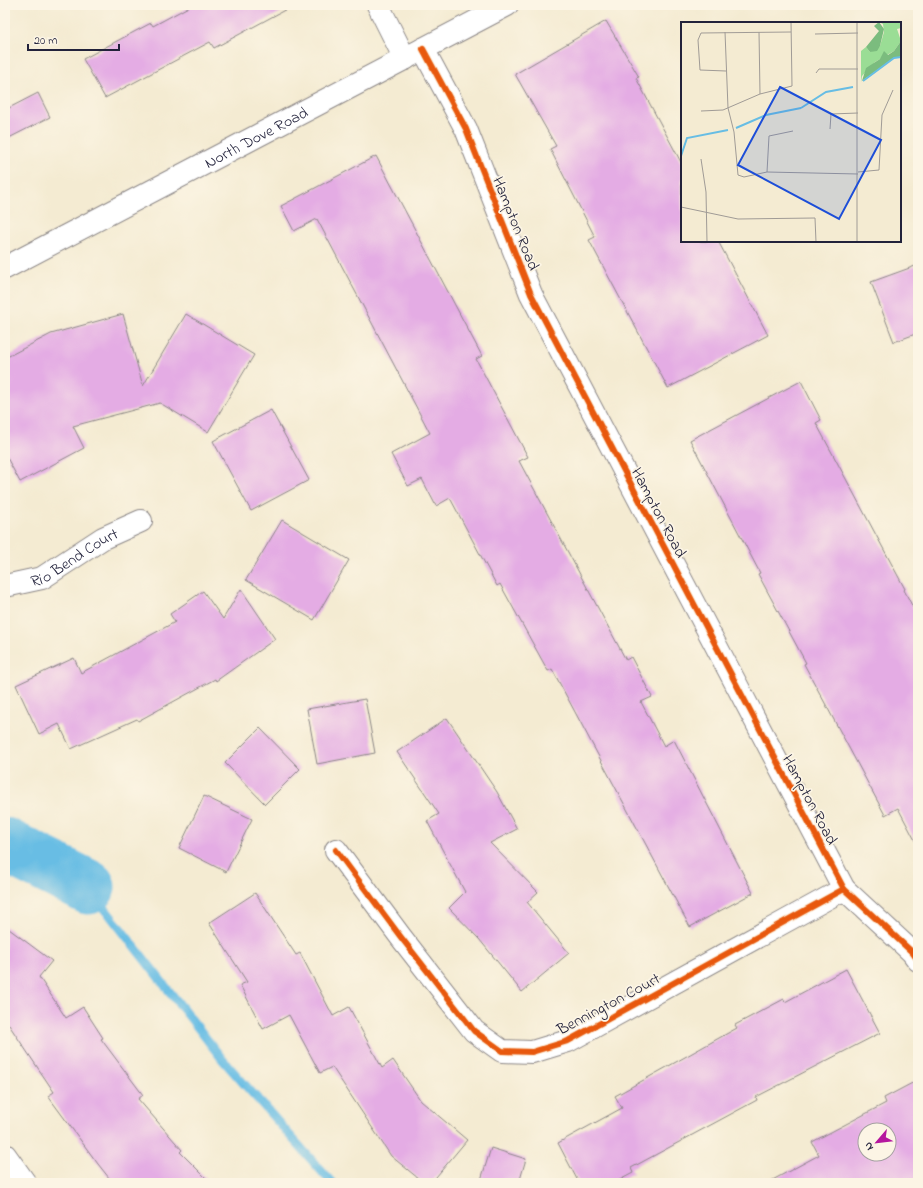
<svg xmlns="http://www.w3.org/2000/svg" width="923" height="1188" viewBox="0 0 923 1188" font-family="'Indie Flower',sans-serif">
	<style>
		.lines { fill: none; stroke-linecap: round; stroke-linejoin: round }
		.stream { stroke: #67bde4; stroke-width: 9 }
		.river { stroke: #67bde4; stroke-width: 55 }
		.building { fill: #e4ace4; fill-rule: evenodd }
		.minor-casing { stroke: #8b8686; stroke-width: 24 }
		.minor { stroke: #fff; stroke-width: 22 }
		.cycleway-casing { stroke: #fcf5e5; stroke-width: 8 }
		.cycleway { stroke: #e8590c; stroke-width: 6 }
		.labels { text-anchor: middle; stroke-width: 3.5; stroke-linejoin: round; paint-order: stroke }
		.street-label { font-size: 16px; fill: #22223b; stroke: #fcf5e5 }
		.inset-river { fill: none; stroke: #67bde4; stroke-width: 2 }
		.inset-road { fill: none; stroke: #a09b96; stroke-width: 1 }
		.view { fill: #1d4ed8; fill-opacity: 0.15; stroke: #1d4ed8; stroke-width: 2 }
		.inset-edge { fill: none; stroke: #22223b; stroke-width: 2 }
	</style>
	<rect width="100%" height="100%" fill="#fcf5e5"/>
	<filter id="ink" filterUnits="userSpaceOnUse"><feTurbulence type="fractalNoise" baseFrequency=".025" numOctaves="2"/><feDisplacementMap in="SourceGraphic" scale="8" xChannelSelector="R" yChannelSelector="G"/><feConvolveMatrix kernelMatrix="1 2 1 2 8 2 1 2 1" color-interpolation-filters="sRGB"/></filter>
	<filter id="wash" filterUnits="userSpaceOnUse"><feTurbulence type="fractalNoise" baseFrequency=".012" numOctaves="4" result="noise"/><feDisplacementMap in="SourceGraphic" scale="16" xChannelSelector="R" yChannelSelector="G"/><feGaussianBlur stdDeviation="0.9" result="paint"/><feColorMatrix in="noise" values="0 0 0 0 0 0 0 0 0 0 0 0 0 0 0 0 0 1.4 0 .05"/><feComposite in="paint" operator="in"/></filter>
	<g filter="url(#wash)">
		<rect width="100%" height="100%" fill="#f4ebd2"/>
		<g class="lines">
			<!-- stream -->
			<path class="stream" d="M88,887L223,1060L332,1183"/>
			<!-- river -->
			<path class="river" d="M5,845L88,887"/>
		</g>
		<g id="blocks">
			<!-- building -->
			<g class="building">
				<path d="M192,5H294L214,48L210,42L105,98L83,59L151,23L153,26Z"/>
				<path d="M606,21L639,77L636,78L682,164V241H718L768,335L668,388L589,240L595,237L550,149L556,146L515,74Z"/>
				<path d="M38,93L50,117L5,140V110Z"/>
				<path d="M376,156L482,356L476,359L528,457L519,461L626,660L631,657L652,697L641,702L664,746L674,740L753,893L690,927L552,669L548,671L500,584L497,586L450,498L436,506L422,479L408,486L391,454L430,433L317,219L294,231L281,206Z"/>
				<path d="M918,265V333L894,342L871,282Z"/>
				<path d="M123,314L143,386L186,314L254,355L208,432L160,403L73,426L84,448L20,482L5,454V358L51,334Z"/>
				<path d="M801,381L821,420L816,423L905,589L904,590L918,617V846L898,808L885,815L804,664L806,663L758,574L760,573L690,440Z"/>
				<path d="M271,410L309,480L251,511L213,441Z"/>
				<path d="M282,520L349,560L314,620L246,580Z"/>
				<path d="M241,589L275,639L216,681L215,679L138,721L137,719L71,749L59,724L39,734L16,685L74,658L81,673L175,622L170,614L203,591L223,619Z"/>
				<path d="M365,699L375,753L317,764L307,709Z"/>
				<path d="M447,718L497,792L517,829L490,843L538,892L527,902L569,953L522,992L479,939L449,908L465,892L427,821L439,814L397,752Z"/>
				<path d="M260,728L300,769L265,804L225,763Z"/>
				<path d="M204,796L252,819L226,872L179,848Z"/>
				<path d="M255,893L296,955L300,953L333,1016L349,1007L382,1068L393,1060L421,1101L467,1140L431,1183H424L391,1156L332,1067L320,1073L289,1015L263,1029L240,985L247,982L209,923Z"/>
				<path d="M5,926L52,961L39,977L66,1018L83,1007L103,1038L101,1039L143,1095L138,1099L182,1150L180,1152L211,1183H113L98,1164L48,1096L54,1092L5,1019Z"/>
				<path d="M846,969L880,1033L756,1097L757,1100L631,1168L633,1173L614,1183H579L558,1143L622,1108L615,1096L737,1028L735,1025L784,999L785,1002Z"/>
				<path d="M918,1080V1183H767L819,1155L812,1142L886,1103L884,1098ZM865,1130H889V1154H865Z"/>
				<path d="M491,1148L526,1159L519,1183H480Z"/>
			</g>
		</g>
	</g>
	<g filter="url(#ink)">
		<use href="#blocks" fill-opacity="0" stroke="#8b8686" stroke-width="1"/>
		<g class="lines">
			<defs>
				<g id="minor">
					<path d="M378,5L405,59"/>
					<path d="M423,49L466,129L531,294L844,889L912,952L918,960"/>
					<path id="s1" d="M5,268L507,5"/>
					<path id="s2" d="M5,586L42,578L103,538L141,521"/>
					<path d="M336,850L400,936L474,1031L502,1051L532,1052L568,1041L844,889"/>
					<path d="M5,1155L25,1183"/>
				</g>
			</defs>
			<!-- minor casing -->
			<use href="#minor" class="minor-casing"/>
			<!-- minor -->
			<use href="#minor" class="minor"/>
			<defs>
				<g id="cycleway">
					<path d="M423,49L466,129L531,294L844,889L912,952L918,960"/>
					<path d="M336,850L400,936L474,1031L502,1051L532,1052L568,1041L844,889"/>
				</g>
			</defs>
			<!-- cycleway casing -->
			<use href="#cycleway" class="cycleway-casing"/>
			<!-- cycleway -->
			<use href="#cycleway" class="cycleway"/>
		</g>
	</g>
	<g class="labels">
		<!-- street labels -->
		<g class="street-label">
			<text dy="6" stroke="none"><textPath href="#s1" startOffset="283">North Dove Road</textPath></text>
			<text transform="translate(517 223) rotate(68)" y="6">Hampton Road</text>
			<text transform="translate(660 512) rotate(62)" y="6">Hampton Road</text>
			<text dy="6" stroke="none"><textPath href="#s2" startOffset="76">Rio Bend Court</textPath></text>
			<text transform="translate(811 799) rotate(62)" y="6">Hampton Road</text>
			<text transform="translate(608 1003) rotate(-28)" y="6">Bennington Court</text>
		</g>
	</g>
	<!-- overview -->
	<g transform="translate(681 22)">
		<rect width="220" height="220" fill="#f4ebd2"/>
		<path d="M198,0H220V6L216,7L220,19L213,29L194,40L181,54L180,60V29L185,25L189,30L199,24L203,10L202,2Z" fill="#9add95"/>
		<path d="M198,0L203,7L199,24L196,29L189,30L185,25L198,9L193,4ZM220,19V35L213,36L181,59L185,46L199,37L203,29L207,33L213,29Z" fill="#7bbc7e"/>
		<path class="inset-river" d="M182,59L213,36L220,35M120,86L145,70L172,65M55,106L85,93L120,86M0,134L6,116L47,108"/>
		<path class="inset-road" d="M176,0V220M44,10L47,86L53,110L57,153L63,155L86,150L177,152M78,10L79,72M134,12L177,11M45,49L19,48L17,18L20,11L110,10M135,51L138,47H177M20,89L42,88L79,72L111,64L110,0M149,107L150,92L177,91M20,137L25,170L26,220M86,150L88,114L112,109M177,150L198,148L201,93L212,68M0,185L57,197L134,196L135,220"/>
		<path class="view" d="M99,65L200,118L158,197L57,143Z"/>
		<rect width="220" height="220" class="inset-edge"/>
	</g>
	<!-- margin -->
	<rect width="923" height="1188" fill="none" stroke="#fcf5e5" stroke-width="20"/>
	<!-- north arrow -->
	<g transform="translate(877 1142) rotate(242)"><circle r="19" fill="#fcf5e5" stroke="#a5a1a1"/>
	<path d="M0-3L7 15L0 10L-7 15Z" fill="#b5179e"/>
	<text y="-6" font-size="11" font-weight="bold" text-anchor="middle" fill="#22223b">N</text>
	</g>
	<!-- scale -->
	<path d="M28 44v6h91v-6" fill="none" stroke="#22223b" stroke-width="2"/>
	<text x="34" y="44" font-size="12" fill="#22223b" stroke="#fcf5e5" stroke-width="3" paint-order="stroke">20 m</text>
</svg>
